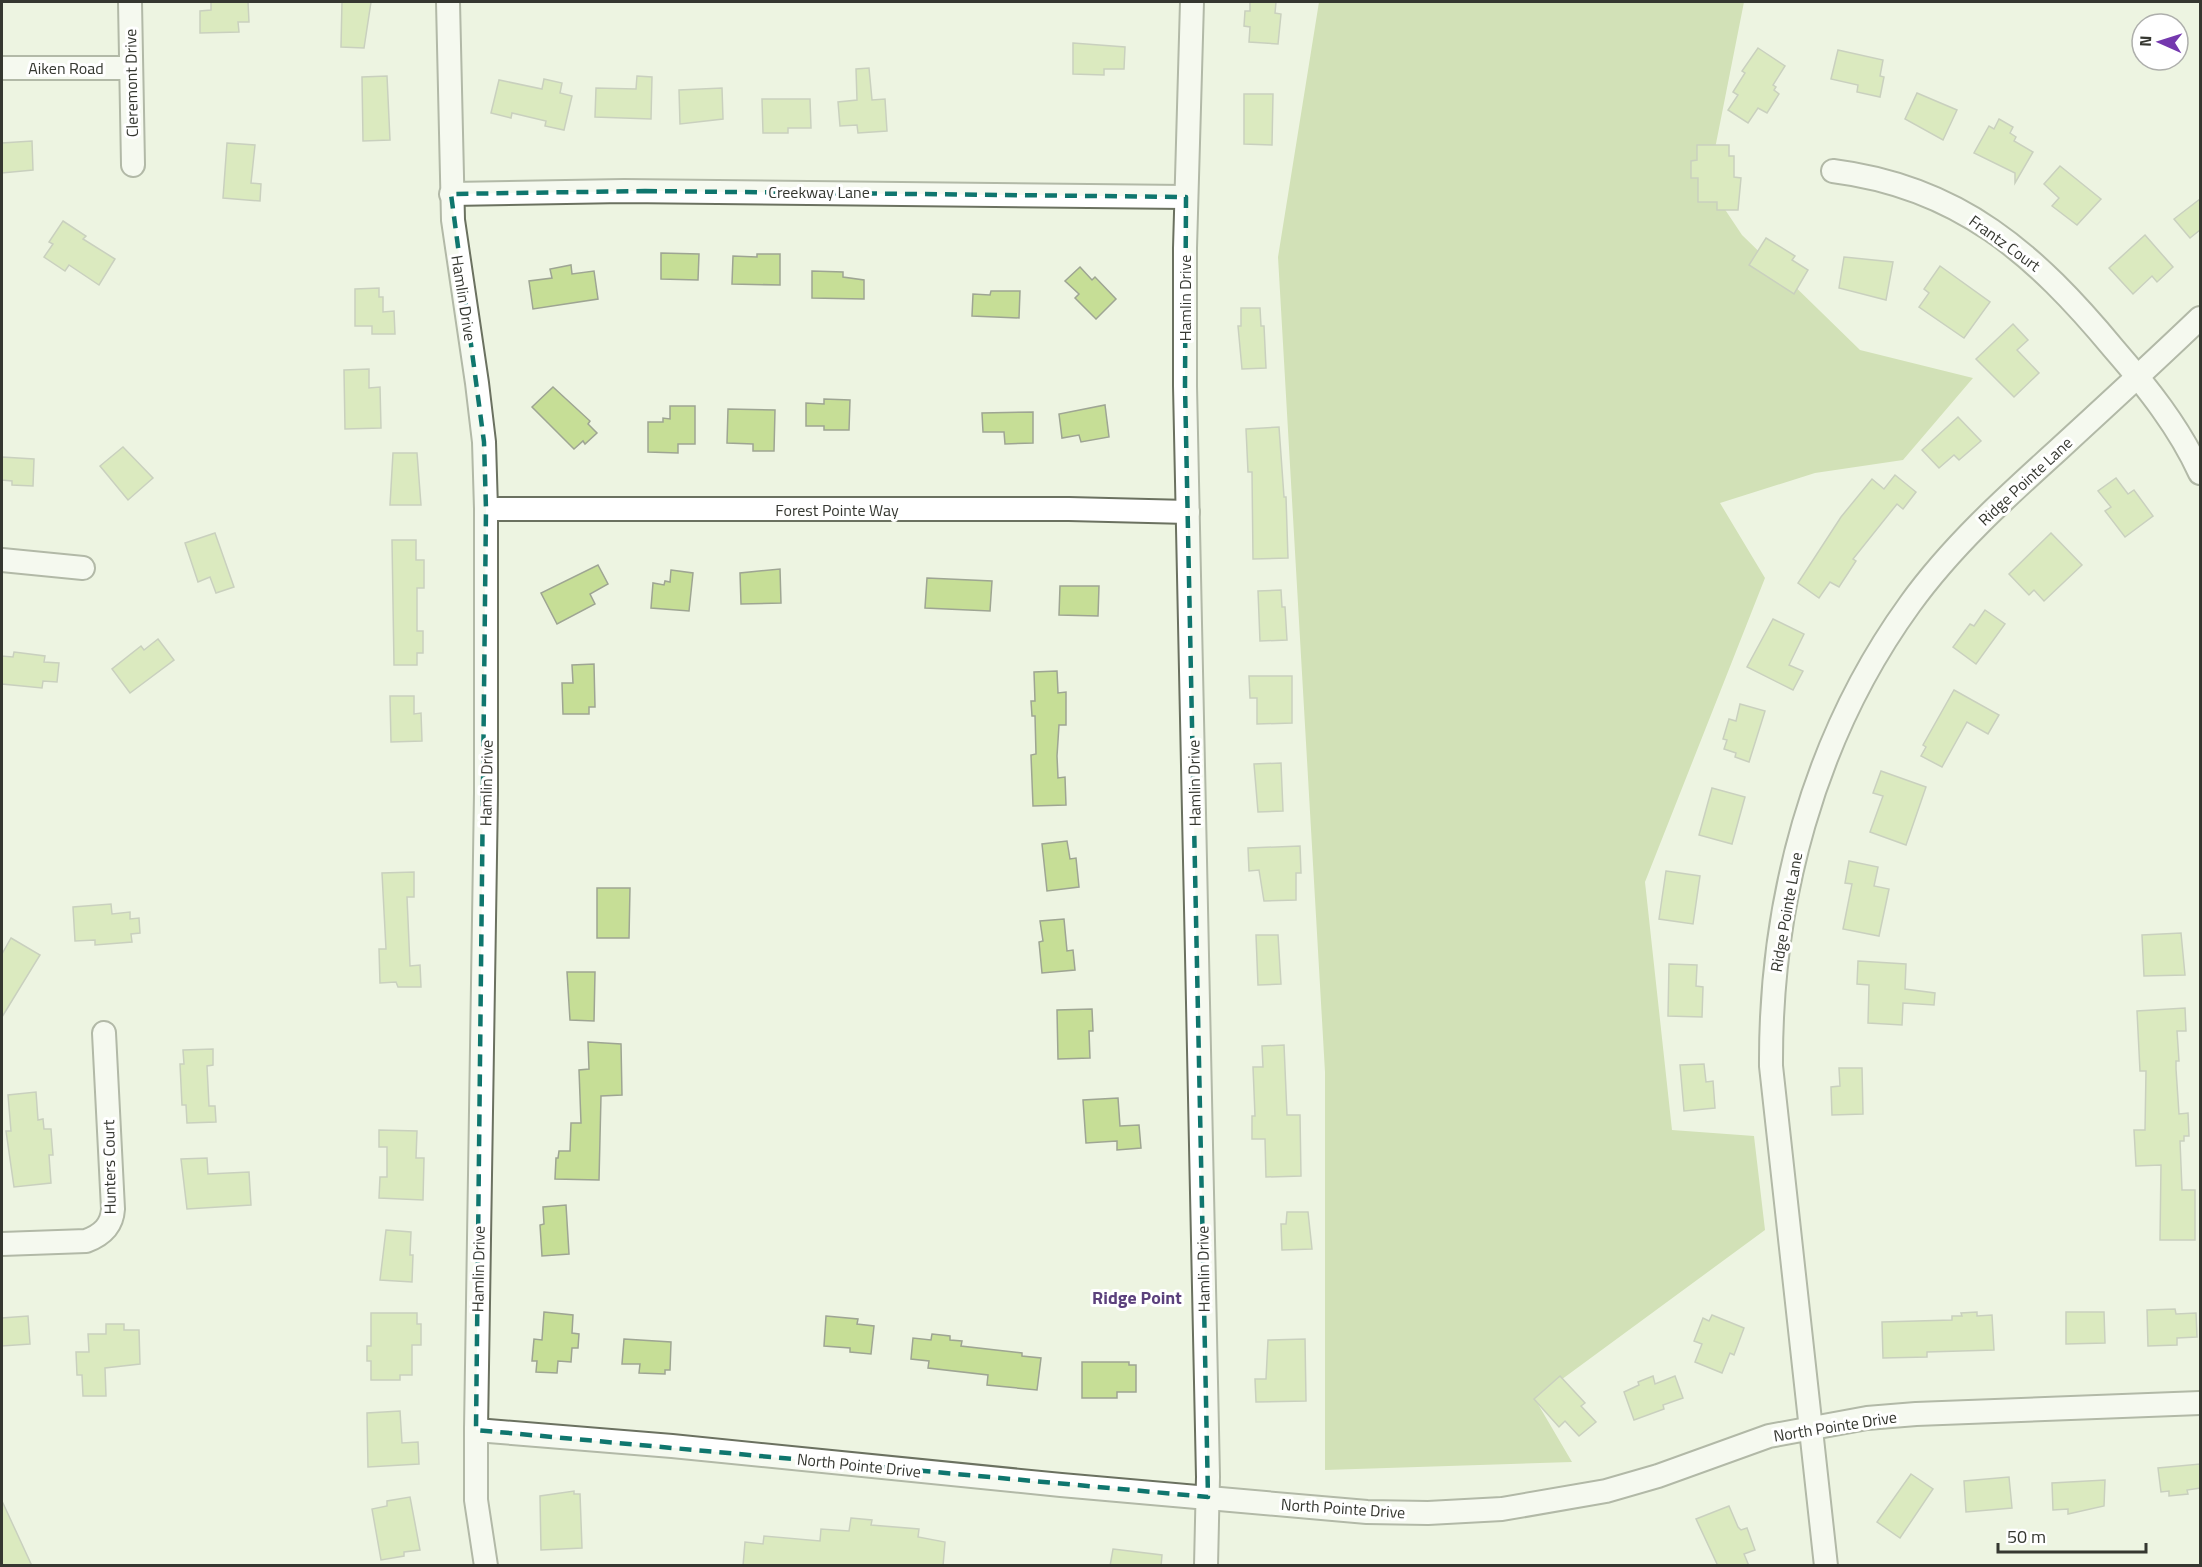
<svg xmlns="http://www.w3.org/2000/svg" width="2202" height="1567" viewBox="0 0 2202 1567" font-family="'Titillium Web',sans-serif">
	<style>
		.forest { fill: #b2ca83 }
		.building { fill: #c6de96; stroke: #9ea593; stroke-width: 1.5 }
		.lines { fill: none; stroke-linecap: round; stroke-linejoin: round }
		.minor-casing { stroke: #6b7160; stroke-width: 26 }
		.minor { stroke: #fff; stroke-width: 22 }
		.marked { fill: none; stroke: #0f766e; stroke-width: 4.5; stroke-dasharray: 12 8; stroke-linejoin: round }
		.labels { text-anchor: middle; stroke-width: 6; stroke-linejoin: round; paint-order: stroke }
		.street-label { font-size: 16px; fill: #353730; stroke: #fff }
		.neighbourhood-label { font-size: 18px; font-weight: bold; fill: #5b407c; stroke: #fff }
	</style>
	<rect width="100%" height="100%" fill="#edf4e1"/>
	<!-- forest -->
	<path class="forest" d="M1319,2H1744L1708,184L1742,235L1860,350L1973,378L1903,460L1815,473L1720,503L1765,578L1645,882L1672,1130L1754,1136L1765,1230L1535,1399L1572,1462L1325,1470V1072L1278,257Z"/>
	<!-- building -->
	<g class="building">
		<path d="M211,2H248L249,22H238L239,32L200,33V11L211,10Z"/>
		<path d="M342,2H371L364,48L341,47Z"/>
		<path d="M1250,2H1276L1275,13L1281,14L1278,44L1249,42L1250,27L1244,26L1245,11H1250Z"/>
		<path d="M1073,43L1125,47L1124,69H1104V75L1073,74Z"/>
		<path d="M1758,48L1785,66L1773,85L1776,87L1774,90L1779,94L1767,113L1758,108L1748,123L1728,110L1738,95L1733,92L1745,73L1742,71Z"/>
		<path d="M1838,50L1883,60L1880,76L1884,77L1880,97L1857,92L1858,85L1831,79Z"/>
		<path d="M869,68L872,100L885,99L887,131L858,133L857,125L840,126L838,102L857,100L856,69Z"/>
		<path d="M387,76L390,140L363,141L362,77Z"/>
		<path d="M637,76L652,77L651,119L595,117L596,88L636,89Z"/>
		<path d="M544,79L562,83L560,93L572,96L564,130L545,126L546,121L512,113L511,118L491,113L499,80L542,89Z"/>
		<path d="M722,88L723,119L680,124L679,90Z"/>
		<path d="M1917,93L1957,110L1943,140L1905,119Z"/>
		<path d="M1244,94H1273L1272,145L1244,144Z"/>
		<path d="M762,99H810L811,128H788V133H763Z"/>
		<path d="M1999,119L2013,127L2010,133L2016,137L2014,141L2033,152L2015,183V173L1974,153L1989,126L1994,129Z"/>
		<path d="M32,141L33,170L2,173V143Z"/>
		<path d="M227,143L255,145L251,183L261,184L260,201L223,198Z"/>
		<path d="M1697,145H1729V156H1734V177L1741,178L1738,210H1717V202H1698V178H1691V161L1697,160Z"/>
		<path d="M2060,166L2101,199L2077,225L2052,206L2059,198L2044,184Z"/>
		<path d="M2200,199V230L2190,238L2174,219Z"/>
		<path d="M63,221L86,236L83,239L115,259L99,285L69,265L65,271L44,257L53,244L49,242Z"/>
		<path d="M2145,235L2173,267L2157,282L2152,276L2133,294L2109,268Z"/>
		<path d="M1766,238L1795,256L1792,260L1808,270L1794,294L1749,265Z"/>
		<path d="M661,253L699,254L698,280L661,279Z"/>
		<path d="M757,254H780V285L732,284L733,256L757,257Z"/>
		<path d="M1844,257L1893,262L1886,300L1839,288Z"/>
		<path d="M571,265L572,274L594,271L598,299L533,309L529,281L552,278L550,269Z"/>
		<path d="M1940,266L1990,302L1964,338L1919,307L1929,293L1924,289Z"/>
		<path d="M1080,267L1092,280L1095,277L1116,299L1096,319L1075,298L1079,294L1065,281Z"/>
		<path d="M812,271L843,272V277L864,280V299L812,298Z"/>
		<path d="M379,288V297H383V312L394,311L395,334H372V326H355V289Z"/>
		<path d="M991,291H1020L1019,318L972,316L973,294L990,295Z"/>
		<path d="M1241,308H1260L1261,326H1264L1266,368L1242,369L1238,326H1241Z"/>
		<path d="M2013,324L2028,340L2017,350L2039,373L2014,397L1976,359Z"/>
		<path d="M369,369V388L380,387L381,428L345,429L344,370Z"/>
		<path d="M553,387L590,421L588,424L597,433L585,444L583,441L574,449L532,407Z"/>
		<path d="M824,399L850,400L849,430H824V426H806V403L824,404Z"/>
		<path d="M1105,405L1109,437L1081,442L1079,435L1062,438L1059,414Z"/>
		<path d="M670,406H695V444H678V453L648,452V422H663V418L670,419Z"/>
		<path d="M728,409L775,410L774,451H753V444L727,443Z"/>
		<path d="M1033,412V443L1005,444L1004,432H983L982,413Z"/>
		<path d="M1958,417L1981,441L1959,460L1954,455L1939,468L1922,450Z"/>
		<path d="M1279,427L1284,497H1286L1288,558L1253,559L1252,472H1248L1246,429Z"/>
		<path d="M123,447L153,478L128,500L100,466Z"/>
		<path d="M393,453H417L421,505H390Z"/>
		<path d="M2,457L34,459L33,486L12,485V481L2,480Z"/>
		<path d="M1895,475L1916,492L1903,509L1897,504L1853,559L1856,561L1839,587L1830,582L1819,598L1798,583L1841,517L1872,479L1884,489Z"/>
		<path d="M2116,478L2128,494L2134,490L2153,516L2125,537L2105,511L2111,507L2098,491Z"/>
		<path d="M215,533L234,587L216,593L210,577L198,582L185,543Z"/>
		<path d="M2051,533L2082,565L2044,601L2034,590L2029,595L2009,574Z"/>
		<path d="M392,540H416V560H424V588H417V631H423V653H417V665H394Z"/>
		<path d="M598,565L608,584L590,594L595,604L557,624L541,593Z"/>
		<path d="M780,569L781,603L741,604L740,573Z"/>
		<path d="M671,570L693,573L689,611L651,608L653,583L664,585L665,581L670,582Z"/>
		<path d="M927,578L992,581L990,611L925,608Z"/>
		<path d="M1060,586H1099L1098,616L1059,615Z"/>
		<path d="M1281,590L1282,607H1285L1287,640L1260,641L1258,591Z"/>
		<path d="M1985,610L2005,624L1976,664L1953,647L1970,624L1974,626Z"/>
		<path d="M1773,619L1804,634L1789,665L1803,671L1793,690L1747,667Z"/>
		<path d="M158,639L174,660L130,693L112,669L141,646L144,650Z"/>
		<path d="M14,652L45,656L44,662L59,663L57,682L43,681L42,688L2,684V656L13,657Z"/>
		<path d="M594,664L595,707H589V714H563L562,683H573L572,665Z"/>
		<path d="M1057,671L1058,693L1066,692V725H1059L1057,756L1058,778L1065,777L1066,805L1033,806L1031,755L1036,754L1035,716H1032L1031,701H1035L1034,672Z"/>
		<path d="M1249,676H1292V723L1257,724V698H1250Z"/>
		<path d="M1954,690L1999,715L1988,734L1967,722L1942,767L1921,756L1926,747L1923,745Z"/>
		<path d="M390,696H414V714L421,713L422,741L391,742Z"/>
		<path d="M1740,704L1765,711L1749,762L1735,757L1736,753L1724,749L1727,740L1723,739L1729,719L1736,721Z"/>
		<path d="M1281,763L1283,811L1258,812L1254,764Z"/>
		<path d="M1881,771L1926,787L1906,845L1870,832L1883,796L1873,793Z"/>
		<path d="M1712,788L1745,797L1732,844L1699,835Z"/>
		<path d="M1067,841L1070,859L1076,858L1079,887L1047,891L1042,844Z"/>
		<path d="M1300,846L1301,873H1296V900L1264,901L1259,870L1249,871L1248,848Z"/>
		<path d="M1849,861L1878,867L1874,886L1889,889L1879,936L1843,929L1852,884L1845,883Z"/>
		<path d="M1666,871L1700,876L1693,924L1659,919Z"/>
		<path d="M414,872V897H407L410,966L420,965L421,987H398L396,982L380,983L379,949H386L382,873Z"/>
		<path d="M597,888H630L629,938H597Z"/>
		<path d="M111,904L112,914L130,912V919L139,918L140,933L131,934L132,942L95,945V940L75,941L73,907Z"/>
		<path d="M1064,919L1067,951L1073,950L1075,970L1042,973L1039,942L1043,941L1040,921Z"/>
		<path d="M2181,933L2185,975L2144,976L2142,935Z"/>
		<path d="M1256,935H1278L1281,984L1258,985Z"/>
		<path d="M11,938L40,955L2,1017V954Z"/>
		<path d="M1858,961L1906,964L1905,989L1935,993L1934,1005L1903,1003L1902,1025L1868,1023L1869,985L1857,984Z"/>
		<path d="M1669,964L1697,965L1696,986L1703,987L1702,1017L1668,1016Z"/>
		<path d="M567,972H595L594,1021L570,1020Z"/>
		<path d="M2185,1008L2186,1031H2177L2179,1061H2176V1069L2179,1114L2188,1113L2189,1136H2184V1141H2180L2182,1190H2195V1240H2160L2161,1165L2136,1166L2134,1130H2145L2146,1071H2140L2137,1011Z"/>
		<path d="M1092,1009L1093,1031H1089L1090,1058L1058,1059L1057,1010Z"/>
		<path d="M588,1042L621,1044L622,1095L601,1096L599,1180L555,1179L556,1158H558L559,1151H570L571,1123H581L579,1070L589,1069Z"/>
		<path d="M1284,1045L1287,1115H1300L1301,1176L1266,1177L1265,1139H1252V1116H1255L1253,1067H1263L1262,1046Z"/>
		<path d="M213,1049V1065L207,1066L209,1106H215L216,1122L187,1123L186,1105H182L180,1064H184L183,1050Z"/>
		<path d="M1704,1064L1706,1082L1713,1081L1715,1108L1684,1111L1680,1065Z"/>
		<path d="M1839,1068H1862L1863,1114L1832,1115L1831,1087L1840,1086Z"/>
		<path d="M36,1092L38,1120L43,1119L44,1129H51L53,1155H49L51,1183L14,1187L6,1131H11L8,1095Z"/>
		<path d="M1118,1098L1120,1126L1139,1125L1141,1148L1117,1150V1141L1086,1143L1083,1100Z"/>
		<path d="M379,1130L417,1131L416,1158H424L423,1200L379,1198L380,1177H387V1147H379Z"/>
		<path d="M207,1158L208,1174L249,1172L251,1205L187,1209L181,1159Z"/>
		<path d="M566,1205L569,1254L542,1256L540,1225L544,1224L543,1207Z"/>
		<path d="M1287,1212H1308L1312,1249L1282,1250L1281,1224H1286Z"/>
		<path d="M386,1230L411,1232L410,1255H413L412,1282L380,1280Z"/>
		<path d="M2175,1309L2176,1314L2196,1313L2197,1337L2177,1338V1345L2148,1346L2147,1310Z"/>
		<path d="M544,1312L573,1315L572,1333L579,1334L578,1348H572L571,1362L558,1361L557,1373L536,1372L537,1361H532L534,1339L542,1340Z"/>
		<path d="M1977,1312V1316L1992,1315L1994,1350L1927,1352V1357L1883,1358L1882,1322L1952,1320V1316H1962L1961,1313Z"/>
		<path d="M2066,1312H2104L2105,1343L2066,1344Z"/>
		<path d="M371,1313H417V1324H421V1345H412V1375H400V1380H371V1361H367V1346H371Z"/>
		<path d="M1712,1315L1744,1328L1734,1355L1730,1353L1722,1373L1695,1362L1702,1344L1694,1341L1703,1318L1709,1321Z"/>
		<path d="M28,1316L30,1344L2,1346V1318Z"/>
		<path d="M826,1316L858,1319L857,1324L874,1326L871,1354L850,1352V1348L824,1346Z"/>
		<path d="M106,1324H124V1330H139L140,1364L105,1368L106,1396H83L82,1375H77L76,1352H89L88,1334H106Z"/>
		<path d="M932,1334L950,1336V1340L962,1341L961,1346L1022,1353V1356L1041,1358L1037,1390L987,1385L988,1375L928,1368L929,1361L911,1359L913,1338L931,1340Z"/>
		<path d="M624,1339L671,1342L670,1370H665V1374L639,1373L640,1364H622Z"/>
		<path d="M1305,1339L1306,1401L1256,1402L1255,1379H1266L1268,1340Z"/>
		<path d="M1082,1362H1129V1365H1136V1392H1117V1398H1082Z"/>
		<path d="M1560,1376L1585,1403L1581,1406L1596,1422L1579,1436L1565,1421L1559,1427L1534,1399Z"/>
		<path d="M1653,1376L1655,1384L1675,1376L1683,1398L1663,1405L1664,1409L1634,1420L1624,1392L1639,1385L1638,1382Z"/>
		<path d="M400,1411L402,1443L418,1442L419,1464L368,1467L367,1413Z"/>
		<path d="M2200,1464V1488L2187,1490L2188,1494L2169,1496V1491L2161,1492L2158,1468Z"/>
		<path d="M1911,1474L1933,1489L1900,1538L1877,1522Z"/>
		<path d="M2009,1477L2012,1508L1966,1512L1964,1481Z"/>
		<path d="M2105,1480L2104,1506L2068,1514V1509L2053,1510L2052,1483Z"/>
		<path d="M574,1491V1494H580L582,1548L541,1550L540,1496Z"/>
		<path d="M410,1497L420,1550L404,1552V1556L381,1560L372,1509L387,1506V1501Z"/>
		<path d="M2,1501L32,1566H2Z"/>
		<path d="M1729,1506L1738,1527L1741,1530L1747,1528L1755,1550L1744,1554L1749,1566H1718L1696,1519Z"/>
		<path d="M851,1518L872,1520L871,1525L919,1529L918,1537L945,1542L943,1566H743L745,1542L763,1544L764,1536L820,1541L821,1529L849,1531Z"/>
		<path d="M1113,1549L1162,1555L1161,1566H1110Z"/>
	</g>
	<g class="lines">
		<defs>
			<g id="minor">
				<path d="M130,2L133,165"/>
				<path d="M448,2L453,220L477,383L484,442L486,509V793L476,1430V1500L486,1566"/>
				<path d="M1192,2L1185,248V386L1208,1477L1206,1566"/>
				<path d="M2,68H131"/>
				<path d="M1833,171C1960,187 2035,254 2114,349C2147,387 2179,427 2200,473"/>
				<path d="M451,194L624,191L1186,197"/>
				<path d="M486,509H1069L1188,512"/>
				<path d="M2,560L83,568"/>
				<path d="M2,1244L86,1241C102,1235 112,1226 113,1209L104,1033"/>
				<path d="M476,1430L672,1446L1061,1485L1367,1512L1428,1513L1502,1509L1606,1491L1658,1476L1769,1436L1867,1418L1916,1414L2200,1403"/>
				<path d="M1826,1566L1771,1066C1770,903 1813,738 1910,604C1951,547 2005,498 2057,451C2105,407 2153,363 2200,318"/>
			</g>
		</defs>
		<!-- minor casing -->
		<use href="#minor" class="minor-casing"/>
		<!-- minor -->
		<use href="#minor" class="minor"/>
	</g>
	<!-- marked area -->
	<path d="M0 0H2202V1567H0ZM645,191L1186,197L1185,386L1208,1497L476,1430L486,509L484,442L451,194Z" fill="#edf4e1" fill-opacity=".55" fill-rule="evenodd"/>
	<path class="marked" d="M645,191L1186,197L1185,386L1208,1497L476,1430L486,509L484,442L451,194Z"/>
	<g class="labels">
		<!-- street labels -->
		<g class="street-label">
			<text x="66" y="74">Aiken Road</text>
			<text transform="translate(131 83) rotate(-91)" y="6">Cleremont Drive</text>
			<text x="819" y="198">Creekway Lane</text>
			<text transform="translate(2005 243) rotate(36)" y="6">Frantz Court</text>
			<text transform="translate(464 298) rotate(81)" y="6">Hamlin Drive</text>
			<text transform="translate(1185 298) rotate(-90)" y="6">Hamlin Drive</text>
			<text transform="translate(2025 481) rotate(-43)" y="6">Ridge Pointe Lane</text>
			<text x="837" y="516">Forest Pointe Way</text>
			<text transform="translate(486 783) rotate(-89)" y="6">Hamlin Drive</text>
			<text transform="translate(1194 783) rotate(-91)" y="6">Hamlin Drive</text>
			<text transform="translate(1786 912) rotate(-80)" y="6">Ridge Pointe Lane</text>
			<text transform="translate(109 1167) rotate(-91)" y="6">Hunters Court</text>
			<text transform="translate(478 1269) rotate(-89)" y="6">Hamlin Drive</text>
			<text transform="translate(1203 1269) rotate(-91)" y="6">Hamlin Drive</text>
			<text transform="translate(1835 1426) rotate(-9)" y="6">North Pointe Drive</text>
			<text transform="translate(859 1465) rotate(6)" y="6">North Pointe Drive</text>
			<text transform="translate(1343 1508) rotate(4)" y="6">North Pointe Drive</text>
		</g>
		<!-- neighbourhood labels -->
		<g class="neighbourhood-label">
			<text x="1137" y="1304">Ridge Point</text>
		</g>
	</g>
	<!-- border -->
	<rect width="2202" height="1567" fill="none" stroke="#353730" stroke-width="6"/>
	<!-- north arrow -->
	<g transform="translate(2160 42) rotate(273)"><circle r="28" fill="#ffffff" stroke="#aeafac" stroke-width="1.5"/>
	<path d="M0-4.5L10 22L0 15L-10 22Z" fill="#7438ae"/>
	<text y="-9" font-size="16" font-weight="bold" text-anchor="middle" fill="#353730">N</text>
	</g>
	<!-- scale -->
	<path d="M1998 1543v9h148v-9" fill="none" stroke="#353730" stroke-width="3"/>
	<text x="2007" y="1543" font-size="18" fill="#353730" stroke="#ffffff" stroke-width="4.5" paint-order="stroke">50 m</text>
</svg>
